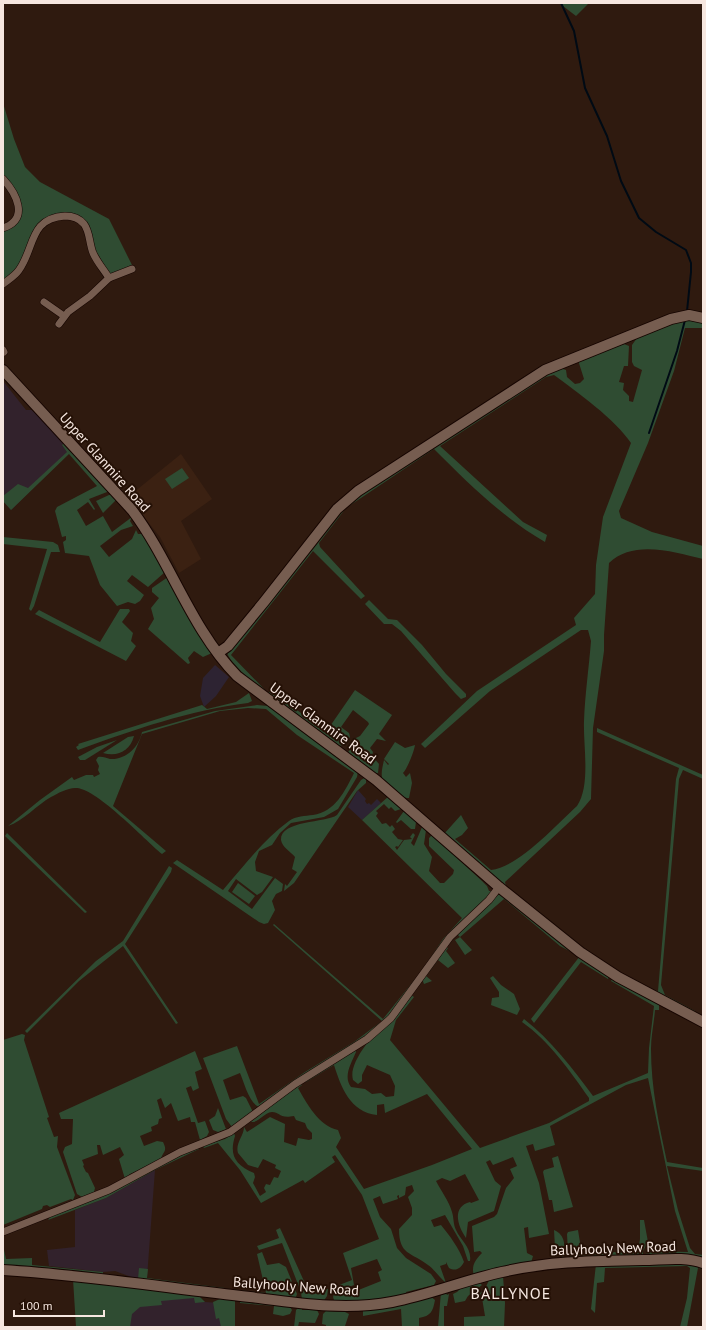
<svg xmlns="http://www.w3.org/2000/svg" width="706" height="1330" viewBox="0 0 706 1330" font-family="'PT Sans',sans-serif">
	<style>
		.commercial { fill: #2d2332 }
		.industrial { fill: #32222c }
		.built { fill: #3b2112 }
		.green { fill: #2f4c32 }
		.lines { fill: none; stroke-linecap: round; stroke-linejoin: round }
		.stream { stroke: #000a14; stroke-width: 2 }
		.street-casing { stroke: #160500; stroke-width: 8 }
		.secondary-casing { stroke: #160500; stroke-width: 12 }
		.street { stroke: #765d50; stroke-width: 7 }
		.secondary { stroke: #765d50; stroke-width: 10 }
		.labels { text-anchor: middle; stroke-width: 4; stroke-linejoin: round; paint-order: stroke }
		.street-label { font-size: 14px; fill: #f6e7e0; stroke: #251106 }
		.quarter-label { font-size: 16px; letter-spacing: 1px; fill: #f6e7e0; stroke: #251106 }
	</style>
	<rect width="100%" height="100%" fill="#2f1a0f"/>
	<!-- commercial -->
	<g class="commercial">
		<path d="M215,665L229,677L216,696L204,707L200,696L203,678Z"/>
		<path d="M358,790L366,799L365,801L367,804L369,803L371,805L377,799L381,803L362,820L348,807Z"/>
	</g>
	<!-- industrial -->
	<g class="industrial">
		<path d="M3,381L26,410H32L64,443L62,445L69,453L11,510L3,501Z"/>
		<path d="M155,1170L147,1278L145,1282L115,1271L103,1272L49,1266L47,1250L75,1247V1210L106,1198Z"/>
		<path d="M117,1286L192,1297L205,1302L235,1304V1327H120Z"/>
	</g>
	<!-- built -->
	<path class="built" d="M181,454L212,499L181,521L201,559L179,573L160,537L128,497Z"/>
	<!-- green -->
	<g class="green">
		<path d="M559,3H589L576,16Z"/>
		<path d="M3,103L14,139L25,167L40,182L109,219L132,265L110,275L95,249L91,237L73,214L39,224L31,235L26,254L19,267L3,281V229L8,228L20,207L3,177Z"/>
		<path d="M680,318L703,322V328H685L674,371L648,443L619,511L621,518L652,532L703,546V559C675,552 633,539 609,563L604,635V651L593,728L591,799L580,812L505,882L506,886L579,944L578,946L544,921L444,834L461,815L468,828L462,835L455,839L491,870C519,867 556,825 577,806C591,785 583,746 584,721C585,694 589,667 591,641L588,630H581L490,691L425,748L421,744L477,691L576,625L574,618L595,594L596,565L603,517L631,443C615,419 577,392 554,375L546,377L440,446L523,522L547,535L545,542C501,516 470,485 434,449L346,508L319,543L320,547L365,596L361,599L313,551L231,655L268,693L270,691L276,694L326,732L355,690L392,715L379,734L386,741L377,739L370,748L373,752L372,756L379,764L378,773L373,774L347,755L354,739L360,736L369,724L368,722L353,710L341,727L349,733L350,737L344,745L338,746C314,728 235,675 227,653L343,506L537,377L560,368L566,370L567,377L575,384L580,383L584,379L578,360L624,344L629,346L628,366H624L619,382L624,383L623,390L629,396V401L633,402L642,370L634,366L632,362V345L637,338Z"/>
		<path d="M64,443L107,490V492L89,499L95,509L94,510L88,502L77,510L86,526L103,516L112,532L132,517L130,521L133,526L121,530L100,546L109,557L132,539L136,530L138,534H143L165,572L148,587L132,575L127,581L144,595L140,601L135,604L128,602L117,606L100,585L89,556L65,553L63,542L66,540V536L62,537L55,511L57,507L97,486L69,454L11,510L3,501V496L18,484L28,488L67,452L62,445Z"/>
		<path d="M182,468L189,478L172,489L165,479Z"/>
		<path d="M109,495H112L116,500L103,513L96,501Z"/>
		<path d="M3,537L53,542L58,545L60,552H51L34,606L31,611L29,609L47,549L3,544Z"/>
		<path d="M168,577L212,653L203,657L194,651L188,658L190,663L188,664L148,629L154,619L151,608L159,598L152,592V588Z"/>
		<path d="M369,600L388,619L397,620L422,645L446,674L466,694V697L461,699L455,693L401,631L392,624H384L365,604Z"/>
		<path d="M120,609H129L130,611L122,622L133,633L131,641L136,646L126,661L35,614L39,610L100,642Z"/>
		<path d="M249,693L252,701L248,703C190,710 133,730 78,750L76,747L79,745L78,744L202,705L207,709L236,702Z"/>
		<path d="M257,705L268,706L277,711L358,771L357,777L338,809L324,817L291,823L280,833L272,845L259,851L255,862L256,871L273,877L262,892L257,895L236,879L228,891L252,909L275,878L283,884L282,891L276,894L272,901L275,910L268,923L264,924L259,922L173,863L177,860L223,890C244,866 264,839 289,821C296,816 305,816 313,815C335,812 345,791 354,773L297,735L266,709L248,708L220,711L142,734L113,806L166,851L162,854C144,839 98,790 77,788C69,787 58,793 51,797C37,805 23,821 8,826L40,800L72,777L74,780L86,775H93L94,777L100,774L98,770L99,766L96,760L98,757C102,756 106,758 110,759C126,760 139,747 142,732L215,711Z"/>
		<path d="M597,728L703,775V779L683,770L679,779L661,985L665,995L695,1011L694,1013L646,989L581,949L582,947C597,957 643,991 658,991L676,779L679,768L597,732Z"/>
		<path d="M134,736C130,751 118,757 103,753L128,737Z"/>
		<path d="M117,740L85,760H80L78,757L97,747Z"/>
		<path d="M395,742L405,748L415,745C414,752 407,769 403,773L406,777L410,773L412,783L409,798C403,799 386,785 383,780C380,775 383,765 384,760L388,765L389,764L384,759Z"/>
		<path d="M366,777V783L357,791L294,883L284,891L285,884L287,886L297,872L292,869L295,857C291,852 282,847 281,840C280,820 326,823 337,815L361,780Z"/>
		<path d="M389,796L401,809L395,811L391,807L389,809L384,804L376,811L378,813L376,816L382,824L386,823L390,827L392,825L395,829L392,832L398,839L403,840L398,847L397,846L395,847L397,850L404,840L412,839L410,837L413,833L415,835L411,843L414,846L422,827L426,830L424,844L432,857L429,871L440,883H444L453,874L454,870L429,846V838L432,835L482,881L487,886L489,891H492L419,975L443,939L462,918L362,820Z"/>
		<path d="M404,811L416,822L415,829H411L401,820L397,823L396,822Z"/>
		<path d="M7,833L87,912L85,913L5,836Z"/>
		<path d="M169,866L172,868L171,872L125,944L178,1023L176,1024L123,946L79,981L27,1033L25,1031L96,961L123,941Z"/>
		<path d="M238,883L255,896L249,904L232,892Z"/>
		<path d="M498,895H502L576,953L575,954L560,946L504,899L460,937L472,950L465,955L455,940L460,937L458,935V931Z"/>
		<path d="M274,924L383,1019L415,979H416L393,1011L372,1033L259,1107C249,1103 244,1082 240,1073L223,1080L230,1100L243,1096L246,1098L253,1112L232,1127L226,1119L203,1058L237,1046L259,1104L305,1072L354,1042L382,1021L273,925Z"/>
		<path d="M445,946L448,948L446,951L455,963L448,968L438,960L426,976L432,981L424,984L422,979Z"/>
		<path d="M580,956L609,977L608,979L581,962L534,1023L531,1019Z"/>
		<path d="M493,976L501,985L514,994L520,1009L517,1015L491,1005L492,998L499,997V992L490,978Z"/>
		<path d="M612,979L659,1005V1010H655C654,1023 651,1036 651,1049C651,1088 659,1125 667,1162L703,1168V1171L667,1166L678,1210L690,1248L695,1254L703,1255V1260L646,1257L647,1251L688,1252L675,1211L648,1078L626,1085L550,1126L555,1145L535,1151L533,1144L526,1146L539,1183L549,1234L529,1238L528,1227L524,1228L527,1253L533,1256L531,1263L474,1276C471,1266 475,1260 482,1253L480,1251L474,1252L472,1226L494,1217L497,1214L506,1188L514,1178L510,1169L517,1166L513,1157L493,1165L490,1160L486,1162L495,1181L501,1186L494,1211L468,1222L466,1238C458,1227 451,1207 470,1202L471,1203L479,1200L465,1174L450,1181L442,1178L436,1181C441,1191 449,1201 452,1212C454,1218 453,1224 456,1230C461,1241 472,1248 470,1261H468L463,1246L445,1215L431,1220L434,1227L441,1225C450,1236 459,1248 464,1262C461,1268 456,1272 449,1268L446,1262V1264L440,1266L446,1283C439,1277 435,1270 428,1265C411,1252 399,1255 399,1229L412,1215V1208L408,1197L414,1191L412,1185L406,1187L405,1195L399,1198V1195L397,1196L398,1199L383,1204L380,1196L373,1199L380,1217L391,1229L397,1248L406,1258L431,1274L436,1281L434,1285L406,1292L407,1296L397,1298L335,1303L333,1297L335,1292L356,1291L381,1281L378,1272L382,1270L377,1259L351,1268L354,1285L349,1287H334L352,1280L343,1253L379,1239L362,1195L335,1155L332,1157L335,1162L305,1183L303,1180L261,1203L240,1170L218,1143L204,1148L203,1146L225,1139L234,1133L235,1136C229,1155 235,1165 254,1173L255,1177L253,1183L260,1196L266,1192L264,1188L266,1184L270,1185L274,1177L278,1178L281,1171L275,1168L276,1165L263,1159L258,1168L248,1165L238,1153C235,1143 244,1136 244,1127L247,1132L270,1117L285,1124L284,1142L296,1146L298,1138L309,1140L312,1139V1133L307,1128L305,1123L296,1120L294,1116C279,1119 280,1112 272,1112C263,1113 259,1123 251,1122L301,1083L302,1085L298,1088C307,1104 319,1126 338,1130L341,1138L336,1147L364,1189L432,1165L472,1149L427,1094L385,1113L384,1104L377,1105V1115C350,1112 341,1087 334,1065L306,1082L305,1080L355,1049L356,1052C351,1064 343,1076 351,1087L365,1089L372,1094L381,1093L386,1097L394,1096L395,1086L390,1075L367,1065L362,1075V1081L358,1084L353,1080C346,1056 396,1012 411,995L414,997L396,1020L390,1040L480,1148L549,1123L589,1101V1098C570,1071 549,1041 522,1022L524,1019C551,1040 573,1069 593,1096L648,1073L649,1048L654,1006L611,981Z"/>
		<path d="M22,1034L25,1035L24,1040L49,1117L47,1118L54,1137L58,1136L57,1147L75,1195L73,1200L71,1199L50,1207L47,1205L43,1206L42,1209L3,1225V1040Z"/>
		<path d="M195,1051L202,1069L195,1072L199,1088L193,1091L191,1086L186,1088L198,1123L205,1121L209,1132L207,1136L200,1140L195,1122H191L190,1117L178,1121L171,1103L165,1108L161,1098L157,1100L162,1118L159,1119L158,1124L151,1127L152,1131L140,1136L144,1146L157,1141L163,1142C168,1152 163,1151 161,1159L130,1174L125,1179L119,1159L124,1155L120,1147L103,1155L100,1145H97L98,1154L82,1160L84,1165L83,1166L86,1172L88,1173L95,1188L94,1192L82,1197L77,1194L63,1152L65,1147L72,1144L73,1119H61L59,1113Z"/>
		<path d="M218,1108L226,1129L218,1132L213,1130L209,1120L215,1116Z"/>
		<path d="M198,1147L199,1149L155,1170L106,1198L48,1220L51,1216L120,1186Z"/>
		<path d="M558,1156L573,1207L554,1212L552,1200H549L543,1172L544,1170L554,1167L552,1158Z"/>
		<path d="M640,1220H644L648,1242L643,1251V1257L571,1258L568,1253L567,1234L568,1232L578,1230L582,1255L638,1250L640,1239Z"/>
		<path d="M280,1228L308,1290L328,1289L327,1296L323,1302L302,1300L301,1292L282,1243L259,1250L257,1246L279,1238L276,1230Z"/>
		<path d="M554,1230C566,1235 565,1247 564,1259H562L555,1248Z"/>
		<path d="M3,1245L6,1259L32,1258V1265L103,1272V1274L98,1275L3,1267Z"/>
		<path d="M262,1252L267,1265L279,1263L286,1267L297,1294L295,1300L231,1292L230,1289L266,1293L257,1254Z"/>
		<path d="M681,1263L703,1266V1269L698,1268L687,1327H680L687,1298L690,1268L687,1266L605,1268L604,1282L597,1283L595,1313L591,1309L596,1264Z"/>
		<path d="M139,1268L148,1269L147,1278L225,1288V1292L138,1279Z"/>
		<path d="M503,1276L505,1303L504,1327H464V1317L485,1316L482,1298H474L485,1289L489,1280Z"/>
		<path d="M73,1279L197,1294L205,1302L195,1303L194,1298L161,1301L162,1305L140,1307L132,1314L130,1327H76Z"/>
		<path d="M479,1282L482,1285L468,1296L465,1301L455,1303L453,1294L457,1292L462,1287Z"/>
		<path d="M445,1291L447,1295L449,1294L447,1306H444V1327H438L441,1292Z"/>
		<path d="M430,1296L435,1300C433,1311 431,1316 419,1318V1326L402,1327L401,1309L363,1316V1309Z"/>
		<path d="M220,1299L235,1300V1327H221L219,1318L216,1319L213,1302Z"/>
		<path d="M240,1300L290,1307L292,1310L290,1314L283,1316L273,1314L274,1306L240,1303Z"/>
		<path d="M299,1307L302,1308V1310H317L319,1314L315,1323L299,1322L298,1327H294L296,1310Z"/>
		<path d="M326,1311L345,1312L349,1314L345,1326L326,1327V1325L322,1324L323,1314Z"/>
	</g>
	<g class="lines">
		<!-- stream -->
		<g class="stream">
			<path d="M561,3L574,31L585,88L607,136L621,181L639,218L656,232L686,250L691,263V272L687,311"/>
			<path d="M649,433L677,351L685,320"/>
		</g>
		<defs>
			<g id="street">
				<path d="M3,179C16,193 30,219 3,228"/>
				<path d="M3,284C8,280 15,276 19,270C35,248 29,218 65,216C72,216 79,218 84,224C90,232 89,243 93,253C97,262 104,270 109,278"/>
				<path d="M44,302L64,316"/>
				<path d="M59,324L68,312L90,296L109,278L132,269"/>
				<path d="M3,350L4,352"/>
				<path d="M3,1232L109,1190L180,1152L230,1132L295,1084L367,1039L391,1018L450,937L489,900L499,887"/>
			</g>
			<g id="secondary">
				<path d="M3,370L132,510C171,562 191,629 237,676L376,780L499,887L580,952L618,977L703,1022"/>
				<path d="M218,653L228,646L264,602L337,509L358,491L545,370L671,319L689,315L703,318"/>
				<path d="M3,1270C86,1275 168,1288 250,1297C297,1303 345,1311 392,1302C429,1295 465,1280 502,1272C551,1261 593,1261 643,1260C662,1260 684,1256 703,1263"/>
			</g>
		</defs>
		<!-- street casing -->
		<use href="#street" class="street-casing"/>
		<!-- secondary casing -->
		<use href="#secondary" class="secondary-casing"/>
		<!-- street -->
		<use href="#street" class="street"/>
		<!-- secondary -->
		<use href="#secondary" class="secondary"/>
	</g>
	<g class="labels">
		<!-- street labels -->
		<g class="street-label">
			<text transform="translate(105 462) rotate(48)" y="5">Upper Glanmire Road</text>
			<text transform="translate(323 723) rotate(36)" y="5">Upper Glanmire Road</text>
			<text transform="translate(613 1248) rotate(-2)" y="5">Ballyhooly New Road</text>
			<text transform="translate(296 1286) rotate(4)" y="5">Ballyhooly New Road</text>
		</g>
		<!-- quarter labels -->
		<g class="quarter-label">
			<text x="511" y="1299">BALLYNOE</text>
		</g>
	</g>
	<!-- border -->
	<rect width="706" height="1330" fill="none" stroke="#f6e7e0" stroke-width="8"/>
	<!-- scale -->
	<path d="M14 1310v6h90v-6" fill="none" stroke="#f6e7e0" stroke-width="2"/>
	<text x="20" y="1310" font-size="12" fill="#f6e7e0" stroke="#251106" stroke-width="3" paint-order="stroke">100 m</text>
</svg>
